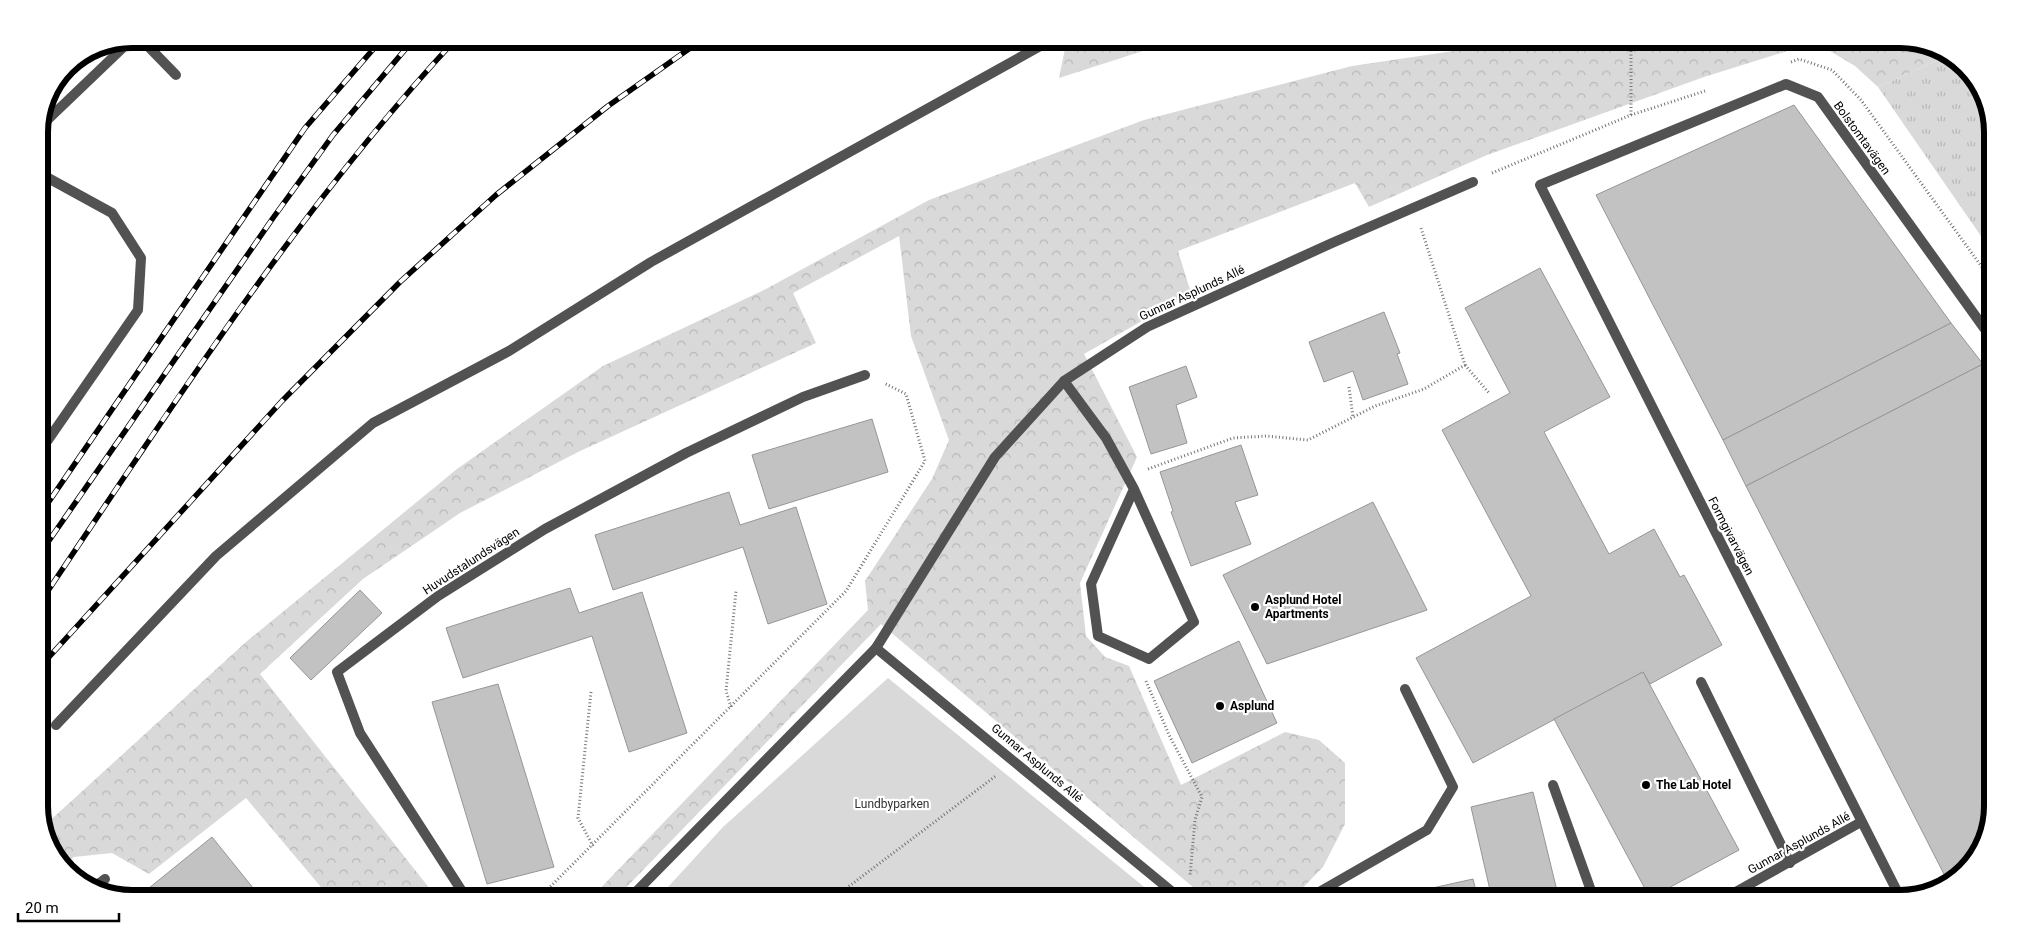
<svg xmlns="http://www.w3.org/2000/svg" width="2031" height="938" viewBox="0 0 2031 938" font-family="Roboto,sans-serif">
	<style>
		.grass { fill: url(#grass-tufts) }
		.forest { fill: url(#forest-crowns) }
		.park { fill: #d9d9d9 }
		.building { fill: #c2c2c2; stroke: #969696 }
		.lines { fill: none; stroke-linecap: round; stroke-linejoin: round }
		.path { stroke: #747474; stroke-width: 3; stroke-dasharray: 1 2.5; stroke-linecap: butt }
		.lane { stroke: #525252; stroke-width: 10 }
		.street { stroke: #525252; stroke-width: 10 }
		.rail-casing { stroke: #000; stroke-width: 5.5 }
		.rail { stroke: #fff; stroke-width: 4; stroke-dasharray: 11; stroke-linecap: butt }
		.poi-dot { fill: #000; stroke: #fff; stroke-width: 2 }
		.labels { text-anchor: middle; stroke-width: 4.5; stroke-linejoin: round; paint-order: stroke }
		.street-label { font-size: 12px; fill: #000; stroke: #fff }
		.poi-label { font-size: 12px; font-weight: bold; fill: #000; stroke: #fff; text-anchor: start }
		.park-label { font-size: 12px; fill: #303030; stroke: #fff }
		.rim { fill: none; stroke: #000; stroke-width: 6 }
	</style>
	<defs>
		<pattern id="grass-tufts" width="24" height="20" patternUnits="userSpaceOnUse" patternTransform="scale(1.25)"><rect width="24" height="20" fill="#d9d9d9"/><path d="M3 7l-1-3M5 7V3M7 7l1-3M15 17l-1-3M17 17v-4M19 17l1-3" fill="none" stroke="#b8b8b8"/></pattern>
		<pattern id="forest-crowns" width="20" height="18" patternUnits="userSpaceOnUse" patternTransform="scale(1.25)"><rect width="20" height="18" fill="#d9d9d9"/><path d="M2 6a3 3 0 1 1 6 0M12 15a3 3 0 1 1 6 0" fill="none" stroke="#b8b8b8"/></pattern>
	</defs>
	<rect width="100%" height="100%" fill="#fff"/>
	<!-- grass -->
	<path class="grass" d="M1947,56L1976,80L1992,126V252L1878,87Z"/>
	<!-- forest -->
	<g class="forest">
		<path d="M1076,39H1180L1059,78L1066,44Z"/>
		<path d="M1535,39H1899L1935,46L1947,56L1878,87L1855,66L1830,51L1794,49L1704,77L1487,155L1369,207L1355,183L1178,251L1191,293L1084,354L1137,457L1080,583L1086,636L1105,657L1129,666L1181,785L1285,732L1319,740L1345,763V824L1323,867L1292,899H1207L881,624L615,899H590L868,610L865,581L932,479L949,440L911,336L899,236L793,293L816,343L578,452L460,513L363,579L260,674L438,899H331L246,798L149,874L112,853L74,857L63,865L55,858L44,826L246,642L457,469L603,366L766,289L929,200L1144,120L1352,66Z"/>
	</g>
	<!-- park -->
	<path class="park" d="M888,678L1159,899H657L723,827Z"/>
	<!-- building -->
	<g class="building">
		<path d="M1794,105L1951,323L1723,440L1596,195Z"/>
		<path d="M1540,268L1610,397L1544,432L1609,554L1654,529L1680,577L1684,575L1722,645L1650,684L1643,672L1473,763L1416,658L1531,596L1442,430L1510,393L1465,308Z"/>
		<path d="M1384,312L1400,353L1397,354L1408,384L1363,400L1353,371L1324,382L1309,342Z"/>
		<path d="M1951,323L1983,364L1746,486L1723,440Z"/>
		<path d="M1983,364L1992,382V806L1985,842L1949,884L1746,486Z"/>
		<path d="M1186,366L1197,397L1176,405L1187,443L1151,454L1129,387Z"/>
		<path d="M872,419L888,472L769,509L752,455Z"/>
		<path d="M1241,445L1258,495L1235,502L1251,544L1191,566L1171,512L1173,511L1160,472Z"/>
		<path d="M729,492L740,525L796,507L827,604L768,624L743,547L613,590L595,535Z"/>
		<path d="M1373,502L1427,610L1267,664L1223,575Z"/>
		<path d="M570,588L579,613L642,592L687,733L629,752L592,636L463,678L446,628Z"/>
		<path d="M360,590L382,613L311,680L290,658Z"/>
		<path d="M1239,641L1277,723L1192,763L1154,681Z"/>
		<path d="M1643,672L1739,850L1650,898L1554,719Z"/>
		<path d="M498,684L554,867L487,884L432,702Z"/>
		<path d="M1533,792L1559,899H1492L1471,807Z"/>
		<path d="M212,837L262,899H158L149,888Z"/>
		<path d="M1473,879L1478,899H1383Z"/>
	</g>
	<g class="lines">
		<!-- path -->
		<g class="path">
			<path d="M1791,62L1799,59L1832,70L1861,100L1992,281"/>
			<path d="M1631,115V39"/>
			<path d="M1492,173L1631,115L1705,91"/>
			<path d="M1465,365L1489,393"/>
			<path d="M1349,387L1353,417"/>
			<path d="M1148,469L1233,438L1266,436L1308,440L1375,406L1424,389L1465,365L1421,228"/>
			<path d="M1146,681L1169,735L1202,797L1195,820L1190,876"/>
			<path d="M591,692L578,818L593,846"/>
			<path d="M731,707L726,691L736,591"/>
			<path d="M538,899L846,591L925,461L906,394L884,383"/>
			<path d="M832,899L997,775"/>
		</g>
		<!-- lane -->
		<g class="lane">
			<path d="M141,39L176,75"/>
			<path d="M39,173L112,213L141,258L138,310L39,453"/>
			<path d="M1064,381L1106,438L1134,489L1194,622L1149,659L1098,636L1091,584L1134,489"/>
			<path d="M1701,682L1790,863"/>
			<path d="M56,725L216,556L373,423L509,351L651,262L1053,39"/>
			<path d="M1553,785L1594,899"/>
			<path d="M92,889L105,879"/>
			<path d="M1307,899L1427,830L1453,787L1405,689"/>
		</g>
		<!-- street -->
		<g class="street">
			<path d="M39,128L132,39"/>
			<path d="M876,648L995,457L1064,381L1147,327L1332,243L1473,182"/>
			<path d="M467,899L360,733L337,672L438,596L545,529L686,453L803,397L865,375"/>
			<path d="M629,899L876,648L1181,899"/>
			<path d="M1723,899L1861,822"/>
			<path d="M1901,899L1540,185L1786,84L1818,97L1992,339"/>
		</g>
		<defs>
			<g id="rail">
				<path d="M39,516L305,128L382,39"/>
				<path d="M39,555L273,218L333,135L414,39"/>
				<path d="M39,604C170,410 297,210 456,39"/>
				<path d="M39,668L282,401L400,282L496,195L608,106L703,39"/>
			</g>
		</defs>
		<!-- rail casing -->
		<use href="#rail" class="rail-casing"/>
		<!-- rail -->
		<use href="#rail" class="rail"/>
	</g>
	<!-- markers -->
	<g class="poi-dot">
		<circle cx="1255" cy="607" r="5"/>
		<circle cx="1220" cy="706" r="5"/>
		<circle cx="1646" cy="785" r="5"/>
	</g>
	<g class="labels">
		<!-- street labels -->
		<g class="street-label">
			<text transform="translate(1862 138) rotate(54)" y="4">Bolstomtavägen</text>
			<text transform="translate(1192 293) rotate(-25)" y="4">Gunnar Asplunds Allé</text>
			<text transform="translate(1731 536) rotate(63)" y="4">Formgivarvägen</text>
			<text transform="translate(471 561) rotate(-33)" y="4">Huvudstalundsvägen</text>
			<text transform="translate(1037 763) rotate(40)" y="4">Gunnar Asplunds Allé</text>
			<text transform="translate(1799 843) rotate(-29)" y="4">Gunnar Asplunds Allé</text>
		</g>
		<!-- poi labels -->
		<g class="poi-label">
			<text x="1265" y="604">Asplund Hotel<tspan x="1265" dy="14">Apartments</tspan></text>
			<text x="1230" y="710">Asplund</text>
			<text x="1656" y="789">The Lab Hotel</text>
		</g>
		<!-- park labels -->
		<g class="park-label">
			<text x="892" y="808">Lundbyparken</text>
		</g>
	</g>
	<!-- crop -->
	<path d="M0 0H2031V938H0ZM132 48H1900A84 84 0 0 1 1984 132V806A84 84 0 0 1 1900 890H132A84 84 0 0 1 48 806V132A84 84 0 0 1 132 48Z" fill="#fff" fill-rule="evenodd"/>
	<path class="rim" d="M132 48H1900A84 84 0 0 1 1984 132V806A84 84 0 0 1 1900 890H132A84 84 0 0 1 48 806V132A84 84 0 0 1 132 48Z"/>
	<!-- scale -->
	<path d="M18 913v8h101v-8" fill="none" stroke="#000000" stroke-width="2.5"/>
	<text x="25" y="913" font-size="15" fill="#000000" stroke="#ffffff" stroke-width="4" paint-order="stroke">20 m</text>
</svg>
